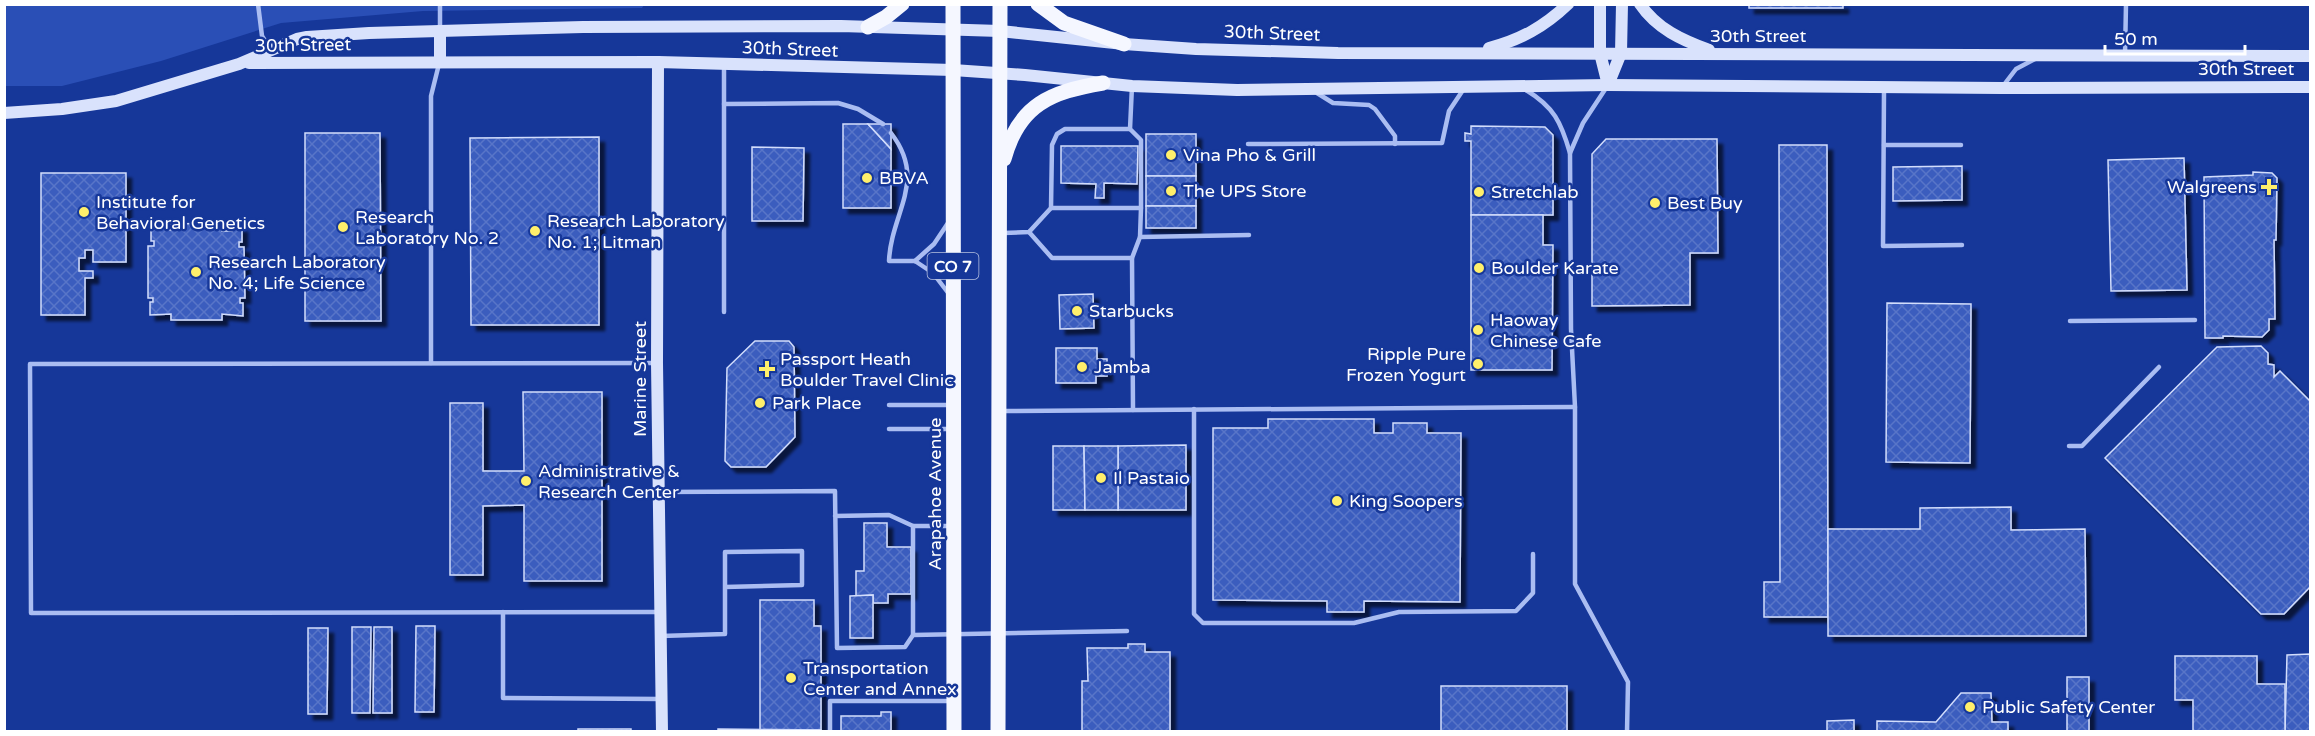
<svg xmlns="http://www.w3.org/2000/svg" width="2315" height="736" viewBox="0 0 2315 736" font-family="'Varela Round',sans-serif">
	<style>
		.green { fill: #2a4fb6 }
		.building { fill: url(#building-cross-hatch); stroke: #d2ddfc; stroke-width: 1.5; filter: url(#shadow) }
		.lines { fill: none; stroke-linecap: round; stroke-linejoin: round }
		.lane { stroke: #aabdf2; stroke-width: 4.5 }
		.secondary { stroke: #d9e2fc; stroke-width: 12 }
		.primary { stroke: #f5f7ff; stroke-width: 15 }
		.poi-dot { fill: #ffef6b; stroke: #163799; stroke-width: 2 }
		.labels { text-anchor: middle; stroke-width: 5; stroke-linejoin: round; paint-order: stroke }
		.shield { fill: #163799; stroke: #b9c3e0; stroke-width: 1.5 }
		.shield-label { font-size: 16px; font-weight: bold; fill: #fff }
		.street-label { font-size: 18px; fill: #fff; stroke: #163799 }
		.poi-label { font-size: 18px; fill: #fff; stroke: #163799; text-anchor: start }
	</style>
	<defs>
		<pattern id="building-cross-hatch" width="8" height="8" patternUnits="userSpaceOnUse" patternTransform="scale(1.5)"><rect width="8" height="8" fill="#3b5dbe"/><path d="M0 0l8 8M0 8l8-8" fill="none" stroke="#5875c8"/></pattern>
		<filter id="shadow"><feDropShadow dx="5.5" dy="5.5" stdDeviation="1.5" flood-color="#0009"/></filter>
	</defs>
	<rect width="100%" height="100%" fill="#163799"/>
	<!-- green -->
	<path class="green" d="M4,5H644L642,8L423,11L281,23L161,61L62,86H5Z"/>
	<!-- building -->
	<g class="building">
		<rect x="1749" y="4" width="94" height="4"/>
		<path d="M843,124H868L891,149V208H843Z"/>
		<path d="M868,124H891V149Z"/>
		<path d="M1471,126L1545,127L1553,135V215H1471V141H1465V133L1471,134Z"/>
		<path d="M305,133H380L381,321H305Z"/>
		<rect x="1146" y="134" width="50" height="42"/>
		<path d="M599,137V325H471L470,138Z"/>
		<path d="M1606,139H1717L1718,253H1690V305L1592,306V154Z"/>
		<path d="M1779,145H1827L1828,617H1764V582H1780Z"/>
		<path d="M1061,146H1138L1137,184L1104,183V198H1095L1096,184L1061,183Z"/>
		<path d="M752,147L804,148L803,221H752Z"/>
		<path d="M2184,158L2187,290L2111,291L2108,160Z"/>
		<path d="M1962,166V200L1893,201V167Z"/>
		<path d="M2253,172L2272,173L2277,178L2276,240H2274L2275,319H2269V330L2262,337L2223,336V338H2205L2204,177L2253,175Z"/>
		<path d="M41,173H126V262H93V250H85V258H79V271H93V278H85V315H41Z"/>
		<rect x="1146" y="176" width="50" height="30"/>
		<rect x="1146" y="206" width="50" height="22"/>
		<path d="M1471,215H1543V245H1553L1552,370H1471Z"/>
		<path d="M222,223V231H232V227H242V242H239V247H244L245,298H240V303H243V316L222,314V320H171V314L150,315V302H153V298H148V246H154V241H151V228L171,230V224Z"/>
		<path d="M1093,294L1094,328L1060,329L1059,295Z"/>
		<path d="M1887,303L1971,304L1970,463L1886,462Z"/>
		<path d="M755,341H789L794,347L795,437L766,467H731L725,461L727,368Z"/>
		<path d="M2261,346L2268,353V364L2274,365V377L2280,371L2310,401V587L2284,614H2261L2105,458L2217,347Z"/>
		<path d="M1056,348H1097V359H1107V376H1096V383H1056Z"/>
		<path d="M523,392H602V581H524V505L483,506V575H450V403H483V471H524Z"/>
		<path d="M1268,419H1374V433H1393V423H1427V433H1461L1460,602L1364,601V612H1327V601L1213,600V428H1268Z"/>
		<path d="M1186,445V510H1118V446Z"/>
		<path d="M1053,446H1084L1085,510H1053Z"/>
		<path d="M1084,446H1118V510H1085Z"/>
		<path d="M2011,507V530L2085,529L2086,636H1828V529H1920V508Z"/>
		<path d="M864,523H887V547H911V594H888V603H873V595L856,596V571H864Z"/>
		<path d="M873,595V638H850V596Z"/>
		<path d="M760,600H814V626H821V730H760Z"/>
		<path d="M416,626H435L434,712H415Z"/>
		<path d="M352,627H371L370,713H352Z"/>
		<path d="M374,627H392V713H373Z"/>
		<path d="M308,628H328L327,714H308Z"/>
		<path d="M1128,644H1145V652H1170V731L1082,732V681H1088L1087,648H1128Z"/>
		<path d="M2310,654V732H2285L2287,655Z"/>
		<path d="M2175,656H2257V684H2285V732H2193V700H2175Z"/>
		<rect x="2067" y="677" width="22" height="55"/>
		<rect x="1441" y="686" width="126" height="46"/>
		<path d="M1961,693H1991L1992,722H2008V732H1877V721L1936,722Z"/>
		<path d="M881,712H891V732H841V716H881Z"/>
		<path d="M1854,720V732H1827V721Z"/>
		<rect x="578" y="729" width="53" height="3"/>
		<path d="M718,729L821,730V732H718Z"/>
	</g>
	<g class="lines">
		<!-- lane -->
		<g class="lane">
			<path d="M258,4L262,36L271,50"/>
			<path d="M440,4V31"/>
			<path d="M2125,55L2126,4"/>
			<path d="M2003,86L2016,69L2035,59"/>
			<path d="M1606,88L1583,123L1570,153L1571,329L1575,407V584L1628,682L1627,732"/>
			<path d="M1526,90C1554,107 1561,122 1570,153"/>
			<path d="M1884,90L1883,246L1962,245"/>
			<path d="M1317,93L1333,103L1369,105L1375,109L1395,136V144"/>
			<path d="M724,104L838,103L858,109L883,124"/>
			<path d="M891,133C928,181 891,212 889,261H915L933,273L949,294"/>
			<path d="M1248,144L1442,143L1449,111L1463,90"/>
			<path d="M1884,145H1961"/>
			<path d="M1051,208H1141V140L1130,129L1132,86"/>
			<path d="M1029,232L1052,258H1132L1133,410"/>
			<path d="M1003,233L1029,232L1051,208L1052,145L1057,134L1065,129H1130"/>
			<path d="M1140,237L1141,208"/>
			<path d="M1132,258L1140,237L1249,235"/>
			<path d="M915,261L934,244L948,223"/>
			<path d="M724,312V65"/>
			<path d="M2070,321L2195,320"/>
			<path d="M431,363V96L439,64"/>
			<path d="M657,363L30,364L31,613L658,612"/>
			<path d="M889,405H952"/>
			<path d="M1194,409V614L1203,623H1354L1399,612L1516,611L1533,593V554"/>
			<path d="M1002,411L1575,407"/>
			<path d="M889,429H952"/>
			<path d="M2069,446H2082L2159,367"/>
			<path d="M659,492L835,491L837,648L905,647L913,635V526L889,515L835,516"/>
			<path d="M913,526H952"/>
			<path d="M503,612V698L661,699"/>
			<path d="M913,635L1127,631"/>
			<path d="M661,636L725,634V552L802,551V585L725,587"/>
			<path d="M830,732V701H952"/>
		</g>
		<!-- secondary -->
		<g class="secondary">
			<path d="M1600,4V53L1608,85"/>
			<path d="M1640,4C1657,29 1682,40 1709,50"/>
			<path d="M440,31V62"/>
			<path d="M1489,48C1520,40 1544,27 1568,4"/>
			<path d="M658,62L657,363L662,732"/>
			<path d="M249,63L658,62L953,70L1025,75L1132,86L1237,90L1608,85L2001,88L2310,87"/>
			<path d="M1608,85L1621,53L1622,4"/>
			<path d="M4,113L62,109L116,101L239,64L297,39L307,37L369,33L583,27L841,26L1000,31L1124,44L1196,49L1338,53L2310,56"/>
		</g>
		<!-- primary -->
		<g class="primary">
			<path d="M953,4L954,732"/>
			<path d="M1038,4L1064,23L1124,44"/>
			<path d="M868,27L886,17L902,4"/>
			<path d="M1004,159C1019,104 1051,92 1103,83"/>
			<path d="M998,732L1000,4"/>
		</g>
	</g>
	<!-- markers -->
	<g class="poi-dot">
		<circle cx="1171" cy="155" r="6"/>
		<circle cx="867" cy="178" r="6"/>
		<path d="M2266 178h6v6h6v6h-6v6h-6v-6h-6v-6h6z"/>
		<circle cx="1171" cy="191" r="6"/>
		<circle cx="1479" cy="192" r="6"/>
		<circle cx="1655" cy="203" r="6"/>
		<circle cx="84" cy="212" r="6"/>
		<circle cx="343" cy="227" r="6"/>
		<circle cx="535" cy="231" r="6"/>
		<circle cx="1479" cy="268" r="6"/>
		<circle cx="196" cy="272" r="6"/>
		<circle cx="1077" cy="311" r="6"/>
		<circle cx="1478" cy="330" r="6"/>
		<circle cx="1478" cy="364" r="6"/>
		<circle cx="1082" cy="367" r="6"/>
		<path d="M764 360h6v6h6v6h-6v6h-6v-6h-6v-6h6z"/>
		<circle cx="760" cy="403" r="6"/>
		<circle cx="1101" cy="478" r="6"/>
		<circle cx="526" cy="481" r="6"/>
		<circle cx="1337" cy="501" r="6"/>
		<circle cx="791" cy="678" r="6"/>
		<circle cx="1970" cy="707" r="6"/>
	</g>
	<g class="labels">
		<!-- shield labels -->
		<rect class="shield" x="927.5" y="253" width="51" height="26" rx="4.5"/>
		<g class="shield-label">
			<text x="953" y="272">CO 7</text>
		</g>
		<!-- street labels -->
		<g class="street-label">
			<text transform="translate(1272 33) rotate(2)" y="6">30th Street</text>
			<text x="1758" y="42">30th Street</text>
			<text transform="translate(303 45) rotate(-1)" y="6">30th Street</text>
			<text transform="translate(790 49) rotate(2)" y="6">30th Street</text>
			<text x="2246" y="75">30th Street</text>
			<text transform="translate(640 379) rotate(-90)" y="6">Marine Street</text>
			<text transform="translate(935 494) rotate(-90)" y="6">Arapahoe Avenue</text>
		</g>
		<!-- poi labels -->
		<g class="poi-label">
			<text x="1183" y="161">Vina Pho &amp; Grill</text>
			<text x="879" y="184">BBVA</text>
			<text x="2257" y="193" text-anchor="end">Walgreens</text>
			<text x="1183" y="197">The UPS Store</text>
			<text x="1491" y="198">Stretchlab</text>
			<text x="96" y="208">Institute for<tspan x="96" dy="21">Behavioral Genetics</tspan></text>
			<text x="1667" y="209">Best Buy</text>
			<text x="355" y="223">Research<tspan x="355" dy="21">Laboratory No. 2</tspan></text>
			<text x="547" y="227">Research Laboratory<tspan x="547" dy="21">No. 1; Litman</tspan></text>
			<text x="208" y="268">Research Laboratory<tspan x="208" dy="21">No. 4; Life Science</tspan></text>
			<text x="1491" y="274">Boulder Karate</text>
			<text x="1089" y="317">Starbucks</text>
			<text x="1490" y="326">Haoway<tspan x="1490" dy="21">Chinese Cafe</tspan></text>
			<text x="1466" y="360" text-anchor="end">Ripple Pure<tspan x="1466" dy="21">Frozen Yogurt</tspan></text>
			<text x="780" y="365">Passport Heath<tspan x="780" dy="21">Boulder Travel Clinic</tspan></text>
			<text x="1094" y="373">Jamba</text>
			<text x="772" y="409">Park Place</text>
			<text x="538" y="477">Administrative &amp;<tspan x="538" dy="21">Research Center</tspan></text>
			<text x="1113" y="484">Il Pastaio</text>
			<text x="1349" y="507">King Soopers</text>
			<text x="803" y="674">Transportation<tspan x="803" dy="21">Center and Annex</tspan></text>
			<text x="1982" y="713">Public Safety Center</text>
		</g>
	</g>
	<!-- border -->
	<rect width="2315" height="736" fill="none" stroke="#ffffff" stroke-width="12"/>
	<!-- scale -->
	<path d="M2105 45v9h140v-9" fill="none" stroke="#ffffff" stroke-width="3"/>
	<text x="2114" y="45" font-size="18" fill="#ffffff" stroke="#163799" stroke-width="4.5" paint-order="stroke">50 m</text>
</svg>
